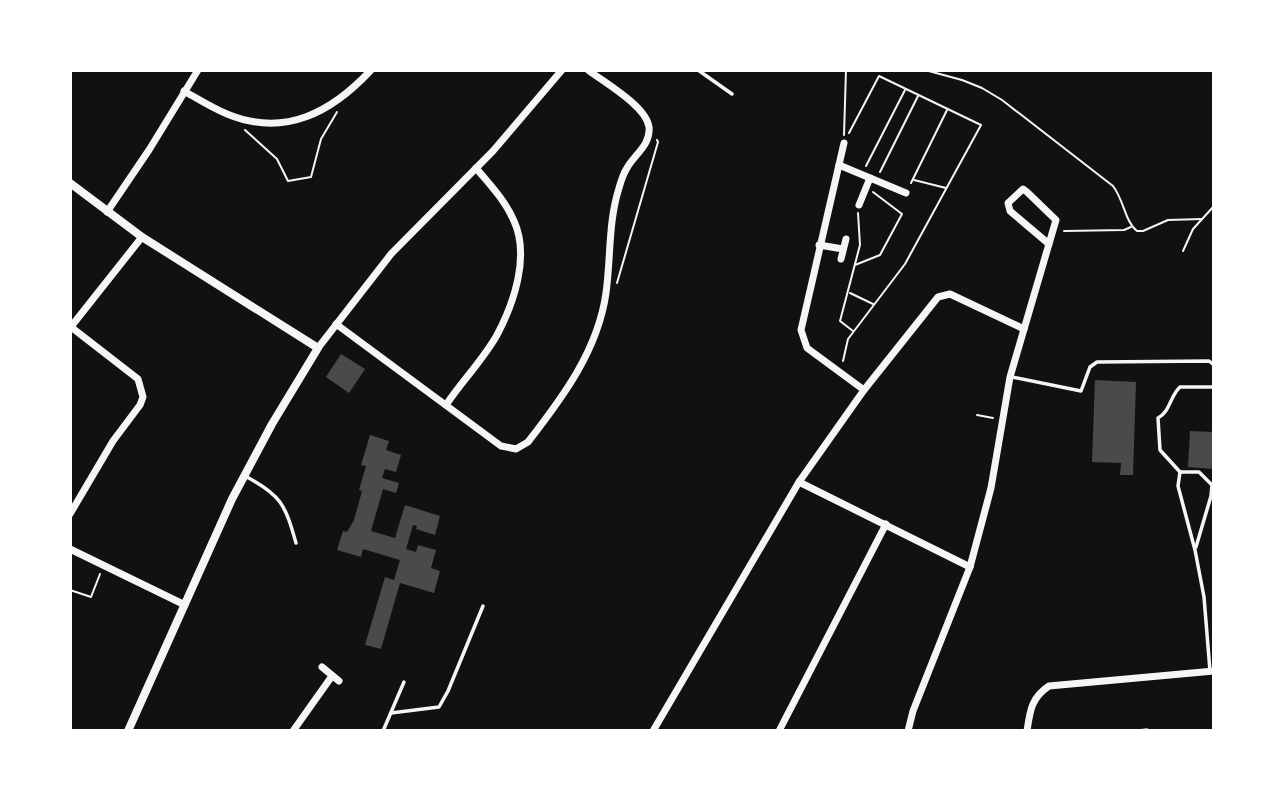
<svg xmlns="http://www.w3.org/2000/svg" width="1284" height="801" viewBox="0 0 1284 801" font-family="Merriweather,serif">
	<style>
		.building { fill: #4a4a4a }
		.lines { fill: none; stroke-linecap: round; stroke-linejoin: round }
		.path { stroke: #f5f5f5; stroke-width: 2 }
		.service { stroke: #f5f5f5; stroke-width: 3.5 }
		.minor { stroke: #f5f5f5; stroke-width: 7 }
		.tertiary { stroke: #f5f5f5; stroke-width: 8 }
	</style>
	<rect width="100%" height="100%" fill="#111"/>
	<!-- building -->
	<g class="building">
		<path d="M341,354L365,369L349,393L326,377Z"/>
		<path d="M1095,380L1136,382L1133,475H1120L1121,463L1092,462Z"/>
		<path d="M1190,431L1214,432V469L1188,467Z"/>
		<path d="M370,435L389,441L386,450L401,455L396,472L385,469L382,478L399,483L396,493L383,489L371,531L395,538L405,505L440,516L435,535L416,529L417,526L413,525L406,549L416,552L418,545L436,550L431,568L440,571L434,593L400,583L381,649L365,645L385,577L394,580L400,560L363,549L361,557L337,550L343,531L347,532L354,520L362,491L359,490L366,466L361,465Z"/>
	</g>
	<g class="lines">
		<!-- path -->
		<g class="path">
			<path d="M925,70L962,80L982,88L1002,100L1113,186C1124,200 1125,222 1137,231H1143L1168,220L1202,219"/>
			<path d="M245,130L277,159L288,181L311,177L321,139L337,112"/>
			<path d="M844,135L846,70"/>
			<path d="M866,166L905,90"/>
			<path d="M880,172L918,96"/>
			<path d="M914,180L946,188"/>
			<path d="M911,183L947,110"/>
			<path d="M1064,231L1124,230L1131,227"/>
			<path d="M1183,251L1193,229L1214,206"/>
			<path d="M855,265L880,255L902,214L873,192"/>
			<path d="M617,283L658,142L657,140"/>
			<path d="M850,293L873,304"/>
			<path d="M853,331L840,321L860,245L858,213"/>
			<path d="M843,361L848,339L905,264L981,125L879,76L849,133"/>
			<path d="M977,415L993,418"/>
			<path d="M70,590L91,597L100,574"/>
		</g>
		<!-- service -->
		<g class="service">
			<path d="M698,70L732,94"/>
			<path d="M1012,377L1081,391L1090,367L1097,362L1209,361L1214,365"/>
			<path d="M1180,472H1199L1212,485L1211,496L1196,547"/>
			<path d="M245,476C281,495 285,504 296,543"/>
			<path d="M1210,671L1204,597L1195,550L1178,486L1180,472L1160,450L1158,418C1170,412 1170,396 1180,387H1214"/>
			<path d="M391,713L439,707L448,691L483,606"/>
			<path d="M383,731L404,682"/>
			<path d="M1139,731L1147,730"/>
		</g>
		<!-- minor -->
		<g class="minor">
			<path d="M184,91C198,99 212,108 227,114C285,138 332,112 371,70"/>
			<path d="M844,143L801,330L807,348L864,390"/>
			<path d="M839,165L906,193"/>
			<path d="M859,205L870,178"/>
			<path d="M107,212L149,150L198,70"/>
			<path d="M819,245L843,249"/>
			<path d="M841,259L846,239"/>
			<path d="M336,324L501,446L516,449L528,442C563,397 598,350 606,293C611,257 608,223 619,188C621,181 623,174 627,168C634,155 651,145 649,127C646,106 605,83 588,70"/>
			<path d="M70,328L142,237"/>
			<path d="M318,348L391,254L493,151L562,70"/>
			<path d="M446,405C462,381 483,360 497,335C514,303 530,256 514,221C505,200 490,185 476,168"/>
			<path d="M799,482L970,567"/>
			<path d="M70,514L113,441L140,405L143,397L138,379L71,327"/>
			<path d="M70,549L185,605"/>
			<path d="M322,667L339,681"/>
			<path d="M293,731L332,676"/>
			<path d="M653,731L799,482L864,390L938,297L950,294L1024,329"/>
			<path d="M779,731L886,524"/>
			<path d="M908,731L913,711L970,567L991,488L1010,377L1056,220L1027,192L1023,189L1008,203L1010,211L1049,244"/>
			<path d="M1027,731C1030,711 1031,698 1049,686L1214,671"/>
		</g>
		<!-- tertiary -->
		<path class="tertiary" d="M70,183L142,237L318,348L272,424L232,499L128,731"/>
	</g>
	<!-- border -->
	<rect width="1284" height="801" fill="none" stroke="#ffffff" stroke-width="144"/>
</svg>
